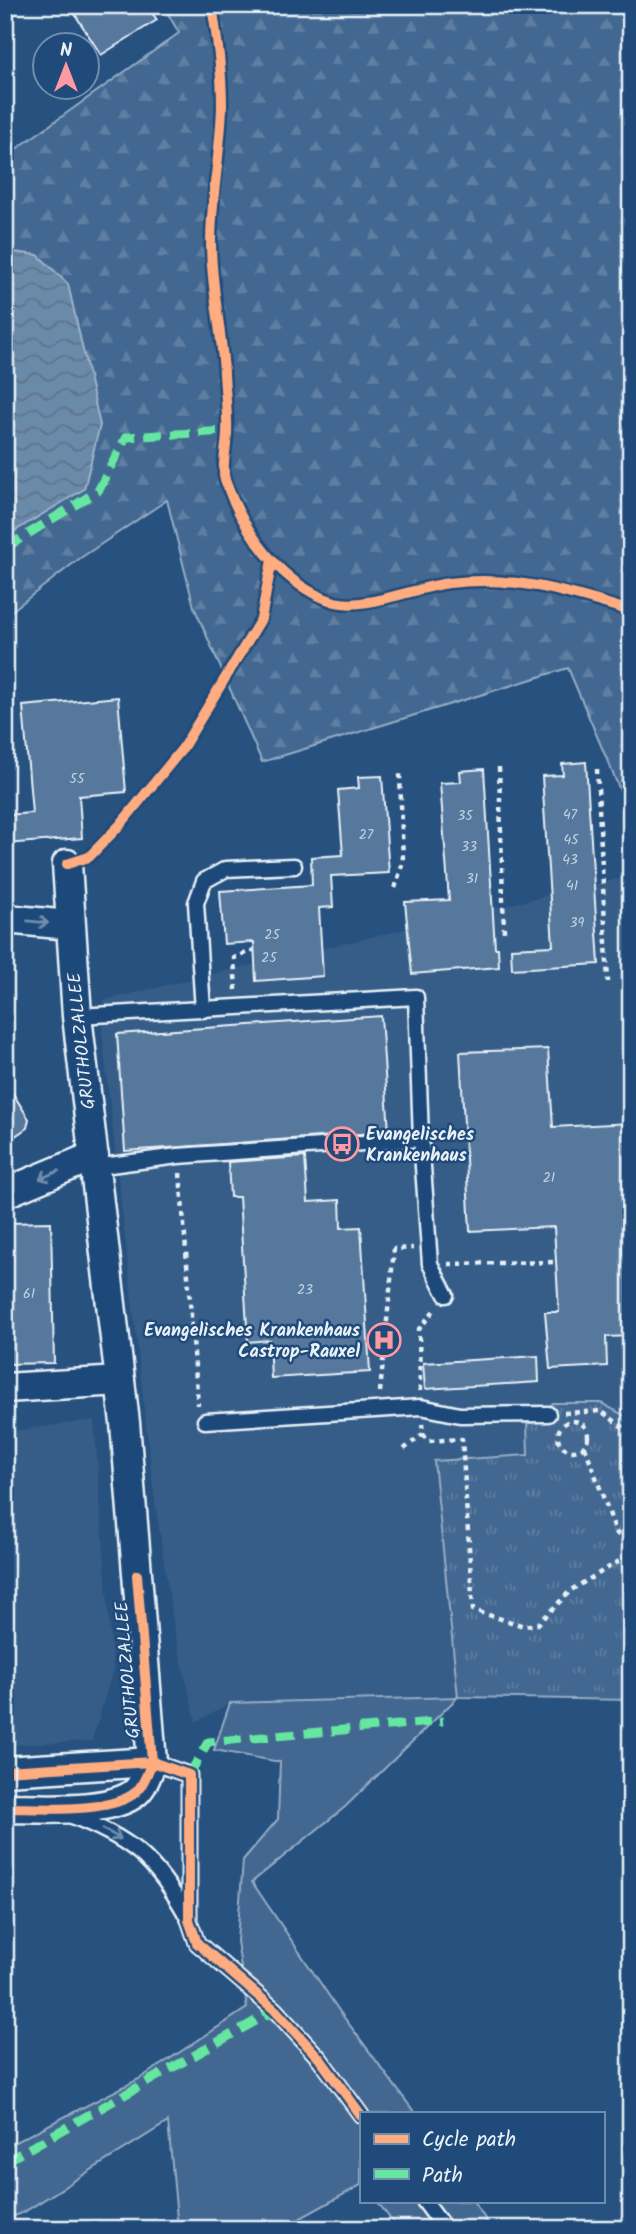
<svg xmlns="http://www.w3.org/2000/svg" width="636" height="2234" viewBox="0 0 636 2234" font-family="Kalam,sans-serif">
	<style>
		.built { fill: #355d88 }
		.grass { fill: #436891; stroke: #96acc4; stroke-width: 2 }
		.forest { fill: url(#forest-firs); stroke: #96acc4; stroke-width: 2 }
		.park { fill: url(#park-tufts); stroke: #96acc4; stroke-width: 2 }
		.water { fill: url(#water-waves); stroke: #9db3c9; stroke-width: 2 }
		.building { fill: #57789d; stroke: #e8f1f8; stroke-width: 2 }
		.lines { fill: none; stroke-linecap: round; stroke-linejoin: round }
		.service-casing { stroke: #e8f1f8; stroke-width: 19 }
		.minor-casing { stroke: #e8f1f8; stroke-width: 33 }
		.path { stroke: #e8f1f8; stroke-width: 4.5; stroke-dasharray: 5 5; stroke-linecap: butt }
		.service { stroke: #1f4a7a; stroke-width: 14 }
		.minor { stroke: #1f4a7a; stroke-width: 28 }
		.quiet { stroke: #66e7a1; stroke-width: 9; stroke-dasharray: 18 9; stroke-linecap: butt }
		.cycleway-casing { stroke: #1f4a7a; stroke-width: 15 }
		.cycleway { stroke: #ffac80; stroke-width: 10 }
		.oneway { stroke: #6f8dac }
		.labels { text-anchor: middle; stroke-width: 5; stroke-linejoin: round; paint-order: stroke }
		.number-label { font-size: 14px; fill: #c4d3e1 }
		.street-label { font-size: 18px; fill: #e8f1f8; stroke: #1f4a7a }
		.poi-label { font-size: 18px; font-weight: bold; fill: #e8f1f8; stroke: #1f4a7a; text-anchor: start }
	</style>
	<defs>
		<pattern id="forest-firs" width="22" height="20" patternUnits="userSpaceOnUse" patternTransform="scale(1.75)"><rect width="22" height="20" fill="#436891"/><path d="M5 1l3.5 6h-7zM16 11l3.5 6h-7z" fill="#5e7ea1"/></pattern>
		<pattern id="park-tufts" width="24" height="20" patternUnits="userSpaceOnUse" patternTransform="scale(1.75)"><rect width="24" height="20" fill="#436891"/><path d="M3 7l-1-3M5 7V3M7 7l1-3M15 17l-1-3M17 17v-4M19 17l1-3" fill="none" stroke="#5e7ea1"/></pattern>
		<pattern id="water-waves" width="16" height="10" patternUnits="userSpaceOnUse" patternTransform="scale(1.75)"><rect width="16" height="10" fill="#6b8aaa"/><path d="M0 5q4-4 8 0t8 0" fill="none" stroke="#5e7388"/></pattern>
	</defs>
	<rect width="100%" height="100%" fill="#27517f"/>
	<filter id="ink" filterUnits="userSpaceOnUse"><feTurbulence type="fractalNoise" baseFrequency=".0143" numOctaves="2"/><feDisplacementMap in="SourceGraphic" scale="14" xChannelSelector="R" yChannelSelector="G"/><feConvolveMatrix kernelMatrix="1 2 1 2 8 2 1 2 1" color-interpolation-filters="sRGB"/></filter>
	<g filter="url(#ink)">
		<!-- built -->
		<g class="built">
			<path d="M631,876V1700L458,1697L230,1703L196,1722L175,1635L154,1495L102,1033L104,1000Z"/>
			<path d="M94,1420L113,1670L92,1741L5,1745V1432Z"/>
		</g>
		<!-- grass -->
		<g class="grass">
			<path d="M458,1697L345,1807L252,1882L340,2012L415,2113H361V2185L281,2229H178L168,2122L24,2212L5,2220V2147L139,2079L247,2008L237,1941L243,1860L278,1819L280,1762L214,1750L230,1703Z"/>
			<path d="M377,2201H473L492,2229H398Z"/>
		</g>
		<!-- forest -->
		<path class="forest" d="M163,5H631V816L568,668L262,762L194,607L167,500L79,559L5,616V157L179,33Z"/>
		<!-- park -->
		<path class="park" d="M553,1403H601L631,1419V1700L458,1697L434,1461L528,1455L527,1423Z"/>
		<!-- water -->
		<path class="water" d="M5,251L38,255L68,284L100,425L84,489L5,537Z"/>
		<!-- building -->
		<g class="building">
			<path d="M69,5H147L157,20L101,55Z"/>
			<path d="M118,697L126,792L79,796L82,838L5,844V815L32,813L23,706Z"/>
			<path d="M586,762L599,964L512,969L511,948L553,946L542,776L563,775L562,764Z"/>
			<path d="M484,769L495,948H498L499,967L412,974L405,902L449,900L440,783L461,782L460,771Z"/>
			<path d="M382,776L389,873L331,876L333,907L319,908L323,976L256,981L254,942L224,944L220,891L312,885L311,857L343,855L338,790L359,788L358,777Z"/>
			<path d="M381,1016L389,1132L125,1151L117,1034Z"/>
			<path d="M548,1049L553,1127L631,1123V1336L606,1337L607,1366L550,1369L545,1312H559L554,1227L470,1231L460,1052Z"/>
			<path d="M5,1081L29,1119L27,1128L5,1143Z"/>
			<path d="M305,1157L308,1202L340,1200L341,1228L361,1227L370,1372L271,1378L269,1340L248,1342L239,1197H230L228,1162Z"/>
			<path d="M51,1222L54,1363L5,1364V1223Z"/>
			<path d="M538,1356L539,1382L425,1389L423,1363Z"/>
		</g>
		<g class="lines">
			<defs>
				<g id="service">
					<path d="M5,8L10,5"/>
					<path d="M203,1010L196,903L204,881L226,869L294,866"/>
					<path d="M77,1016L416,997L421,1139L178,1156L95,1167"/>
					<path d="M421,1139L430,1264L446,1295"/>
					<path d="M205,1421L421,1407L460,1415L548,1414"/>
					<path d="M152,1762L189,1775V1920L197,1943L275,2010L320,2059L361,2115"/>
					<path d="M67,1814C131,1839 155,1857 188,1918"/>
					<path d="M424,2201L445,2229"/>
				</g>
				<g id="minor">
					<path d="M5,919L70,925"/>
					<path d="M5,1193L94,1156"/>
					<path d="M5,1388L120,1381"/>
					<path d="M5,1771L152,1762"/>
					<path d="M5,1808C38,1808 111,1814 136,1792C144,1785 148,1771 152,1762L125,1423L77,1016L67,864"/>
				</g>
			</defs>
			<!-- service casing -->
			<use href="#service" class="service-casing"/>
			<!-- minor casing -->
			<use href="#minor" class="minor-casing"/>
			<!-- path -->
			<g class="path">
				<path d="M499,767L504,933"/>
				<path d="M597,769L608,982"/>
				<path d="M395,888L403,862L400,773"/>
				<path d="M236,990L234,958L254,950"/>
				<path d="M180,1173L198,1405"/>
				<path d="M448,1264L556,1262"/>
				<path d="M420,1391L419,1329L436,1308"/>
				<path d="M380,1392L394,1249L413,1248"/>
				<path d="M564,1413L601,1411L631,1433"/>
				<circle cx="573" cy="1436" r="15"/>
				<path d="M423,1434L428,1441L462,1439L473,1610L524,1626L538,1624L571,1590L631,1554"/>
				<path d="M585,1447L616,1532L631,1551"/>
				<path d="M404,1449L423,1434L422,1424"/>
			</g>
			<!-- service -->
			<use href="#service" class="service"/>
			<!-- minor -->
			<use href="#minor" class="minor"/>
			<!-- quiet -->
			<g class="quiet">
				<path d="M5,548L98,491L126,437L227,431"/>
				<path d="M189,1775L208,1742L443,1721"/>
				<path d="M5,2162L275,2010"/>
			</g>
			<defs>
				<g id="cycleway">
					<path d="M212,5C217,39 222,71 222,105C221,151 211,197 211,243C211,288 222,330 224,374C225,394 228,413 227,433C227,447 221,466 225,480C243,531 281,586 335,602C365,610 417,587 449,583C517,575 567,592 631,611"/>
					<path d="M67,864L89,857L120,825L182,749L261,619L272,560"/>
					<path d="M5,1771L152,1762L189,1775V1920L197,1943L275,2010L320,2059L361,2115"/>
					<path d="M5,1808C38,1808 111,1814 136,1792C144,1785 148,1771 152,1762L137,1575"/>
				</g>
			</defs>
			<!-- cycleway casing -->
			<use href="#cycleway" class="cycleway-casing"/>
			<!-- cycleway -->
			<use href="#cycleway" class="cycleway"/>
		</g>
		<!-- one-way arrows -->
		<defs><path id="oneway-shaft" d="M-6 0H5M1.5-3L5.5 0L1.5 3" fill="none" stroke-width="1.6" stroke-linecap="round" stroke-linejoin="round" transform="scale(1.75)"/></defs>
		<g class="oneway">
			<use href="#oneway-shaft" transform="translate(38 922) rotate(6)"/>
			<use href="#oneway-shaft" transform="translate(49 1175) rotate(157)"/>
			<use href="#oneway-shaft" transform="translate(112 1834) rotate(30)"/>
		</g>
	</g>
	<!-- icons -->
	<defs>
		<symbol id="bus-ring" viewBox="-11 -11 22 22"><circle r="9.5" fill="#1f4a7a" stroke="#ff9aa2" stroke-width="1.5"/><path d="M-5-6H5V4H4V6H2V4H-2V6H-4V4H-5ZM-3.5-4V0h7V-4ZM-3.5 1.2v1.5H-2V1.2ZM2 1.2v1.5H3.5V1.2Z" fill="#ff9aa2"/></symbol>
		<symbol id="hospital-ring" viewBox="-11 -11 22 22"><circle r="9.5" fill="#1f4a7a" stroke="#ff9aa2" stroke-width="1.5"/><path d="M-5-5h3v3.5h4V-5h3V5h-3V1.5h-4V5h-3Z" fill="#ff9aa2"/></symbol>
	</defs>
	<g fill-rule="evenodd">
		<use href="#bus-ring" x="323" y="1125" width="38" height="38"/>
		<use href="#hospital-ring" x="365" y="1321" width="38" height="38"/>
	</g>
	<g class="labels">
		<!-- number labels -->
		<g class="number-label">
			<text x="77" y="783">55</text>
			<text x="570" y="819">47</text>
			<text x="465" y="820">35</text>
			<text x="366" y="839">27</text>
			<text x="571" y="844">45</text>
			<text x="469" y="851">33</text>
			<text x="570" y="864">43</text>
			<text x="472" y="883">31</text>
			<text x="572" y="890">41</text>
			<text x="577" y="927">39</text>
			<text x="272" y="939">25</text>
			<text x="269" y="962">25</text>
			<text x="549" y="1182">21</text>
			<text x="305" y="1294">23</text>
			<text x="29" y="1298">61</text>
		</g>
		<!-- street labels -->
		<g class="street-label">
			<text transform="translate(81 1041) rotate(-96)" y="6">GRUTHOLZALLEE</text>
			<text transform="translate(127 1670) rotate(-95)" y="6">GRUTHOLZALLEE</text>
		</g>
		<!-- poi labels -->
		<g class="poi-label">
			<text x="366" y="1140">Evangelisches<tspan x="366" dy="21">Krankenhaus</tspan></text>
			<text x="360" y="1336" text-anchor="end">Evangelisches Krankenhaus<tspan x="360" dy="21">Castrop-Rauxel</tspan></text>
		</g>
	</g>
	<!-- margin -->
	<rect width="636" height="2234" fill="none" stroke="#1f4a7a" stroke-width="28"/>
	<rect x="14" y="14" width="608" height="2206" fill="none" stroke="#e8f1f8" stroke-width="2.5" filter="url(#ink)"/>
	<!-- legend -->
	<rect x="360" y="2112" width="245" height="91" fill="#1f4a7a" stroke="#6f8dac" stroke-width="2"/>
	<rect x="374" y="2134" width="35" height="10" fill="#ffac80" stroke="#6f8dac" stroke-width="2"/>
	<text x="422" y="2146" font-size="21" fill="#e8f1f8">Cycle path</text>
	<rect x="374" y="2169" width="35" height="10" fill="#66e7a1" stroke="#6f8dac" stroke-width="2"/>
	<text x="422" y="2182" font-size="21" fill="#e8f1f8">Path</text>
	<!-- north arrow -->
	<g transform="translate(66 66)"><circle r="33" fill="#1f4a7a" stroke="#6f8dac" stroke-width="2"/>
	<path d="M0-5L12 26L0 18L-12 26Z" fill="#ff9aa2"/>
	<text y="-10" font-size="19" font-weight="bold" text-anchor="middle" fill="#e8f1f8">N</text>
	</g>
</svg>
